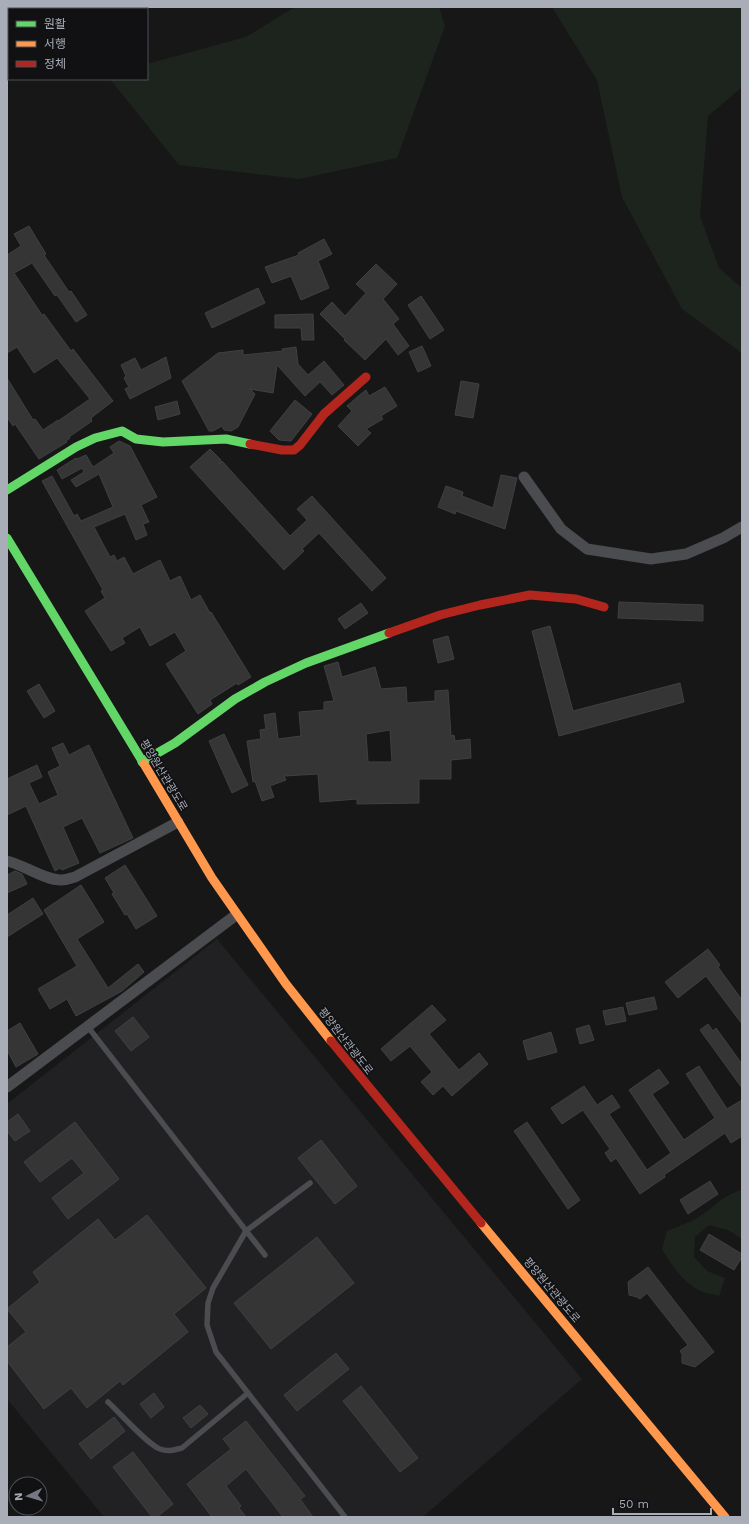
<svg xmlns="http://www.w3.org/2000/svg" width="749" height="1524" viewBox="0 0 749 1524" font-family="'Work Sans','Noto Sans KR',sans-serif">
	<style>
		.built { fill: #212123 }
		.green { fill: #1d241e }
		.building { fill: #353536; stroke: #3f4043; fill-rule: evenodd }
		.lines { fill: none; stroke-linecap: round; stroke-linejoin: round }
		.lane { stroke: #4b4c50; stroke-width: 5.5 }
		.street { stroke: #4b4c50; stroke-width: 11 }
		.fast { stroke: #63d668; stroke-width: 9 }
		.slow { stroke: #ff974d; stroke-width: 9 }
		.jam { stroke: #b3261e; stroke-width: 9 }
		.labels { text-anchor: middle; stroke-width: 3; stroke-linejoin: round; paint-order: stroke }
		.street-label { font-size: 11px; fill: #a8adb8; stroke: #111113 }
	</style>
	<rect width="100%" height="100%" fill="#171717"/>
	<!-- built -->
	<path class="built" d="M217,939L582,1379L423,1517H104L7,1399V1104Z"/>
	<!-- green -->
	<g class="green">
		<path d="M295,7H439L445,26L397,158L299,179L179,165L110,79H147V64L246,37Z"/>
		<path d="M552,7H742V87L708,116L700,216L719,268L742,288V353L682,309L622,197L597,80Z"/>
		<path d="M742,1190V1239L728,1230L709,1225L695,1237L694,1257L707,1271L725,1278L719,1296C713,1294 706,1294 700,1291C683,1282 671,1265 662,1249L667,1231C679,1226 692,1222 702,1215C716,1205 725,1194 742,1190Z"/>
	</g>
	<!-- building -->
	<g class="building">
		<path d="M29,226L46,254L44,255L69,292L71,291L87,315L76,322L57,295L55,296L32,263L14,273L42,315L44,314L71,351L73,349L113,401L91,418L92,421L69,437L70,438L66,441L67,442L39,459L15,424L13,426L7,417V378L33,420L35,419L43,430L58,420V421L90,399L57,358L34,373L17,347L7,353V255L21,246L14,234Z"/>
		<path d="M324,239L332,254L318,261L329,288L301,300L291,276L272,283L265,267L299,255L298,253Z"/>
		<path d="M376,264L397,284L383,299L399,319L393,324L409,346L398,355L386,339L365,360L344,340L345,339L320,314L332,302L345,316L366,293L356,284Z"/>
		<path d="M258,288L265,303L212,328L205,313Z"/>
		<path d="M421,296L444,330L430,339L408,305Z"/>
		<path d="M313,314L314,340H302L301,328H275V315Z"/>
		<path d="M422,346L431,366L418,372L409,352Z"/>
		<path d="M296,347L298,364L308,375L324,361L344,385L332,395L320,382L305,396L277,365L273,393L250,389L255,394L238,427L231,431L224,430L222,426L213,431H209L182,381L218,353L243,350V355L283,351L282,349Z"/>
		<path d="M166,357L171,378L130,399L125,389L129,387L124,378L126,376L121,365L135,358L141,370Z"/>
		<path d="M461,381L479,384L473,418L455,415Z"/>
		<path d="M385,387L397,406L381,416L383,419L366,429L371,433L358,446L338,426L352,411L347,406L362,393L366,390L369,396Z"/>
		<path d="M295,400L312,414L291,441L279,440L270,431Z"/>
		<path d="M177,401L180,414L158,420L155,407Z"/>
		<path d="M119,441L130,446L157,497L141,505L149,522L143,524L147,535L136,540L125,514L94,527L110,557L114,555L117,561L124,557L133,574L160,560L170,581L180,576L191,600L200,595L210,613L211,612L251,677L238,685L237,683L210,700L212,704L198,714L166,664L186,651L175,632L150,646L140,627L122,638L125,643L111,651L85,611L105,598L101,591L103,590L42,481L52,476L74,516L77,514L81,521L113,507L99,474L76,487L71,480L84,472L82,468L62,479L57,470L76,458L77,459L86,455L93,467L114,453L110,447Z"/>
		<path d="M210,449L221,460L218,465L222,461L290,536L307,520L297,509L312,496L386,578L372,591L319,533L302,549L304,551L284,570L190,467Z"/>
		<path d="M501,475L517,478L505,529L456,511L455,514L438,507L446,486L463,492L462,496L493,508Z"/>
		<path d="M619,602L703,605V621L618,618Z"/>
		<path d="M361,603L368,613L345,629L338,619Z"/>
		<path d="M550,626L573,711L680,683L684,702L559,736L532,631Z"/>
		<path d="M448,636L454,659L438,663L433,640Z"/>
		<path d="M338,662L342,677L375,667L381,689L406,687L407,703L435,701V691L448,690L451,736L454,735L455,741L470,739L471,758L451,760V779H419V803L357,804V799L320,802L318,774L284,776L286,780L270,786L274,797L262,801L255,781L253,782L247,741L261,739L260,730L266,729L264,715L275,713L278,739L301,736L299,712L324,710V702L334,701L324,666ZM390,730L392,762H368L366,734Z"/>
		<path d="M39,684L55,711L44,718L27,691Z"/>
		<path d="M224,734L248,785L232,793L209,741Z"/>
		<path d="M63,743L69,755L89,745L133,838L100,853L82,818L63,827L79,863L62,870L60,868L55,871L26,806L7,815V779L37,765L42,777L29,783L39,804L58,795L48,772L60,766L52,748Z"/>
		<path d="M125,865L157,916L136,929L127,914L125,915L112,894L114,893L105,878Z"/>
		<path d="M15,871L22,874L27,884L7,893V875Z"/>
		<path d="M81,885L104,922L77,939L108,988L138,964L144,972L122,991L76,1016L67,999L50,1009L38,989L77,966L44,910Z"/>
		<path d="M33,898L43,914L7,937V915Z"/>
		<path d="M708,949L720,965L718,967L742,1000V1024L706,976L678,998L665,982Z"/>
		<path d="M654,997L657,1009L629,1015L626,1003Z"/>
		<path d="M432,1005L446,1020L429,1034L459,1070L479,1053L488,1064L452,1096L443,1086L433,1095L421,1082L432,1072L410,1046L391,1061L381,1049Z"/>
		<path d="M623,1007L626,1021L606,1025L603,1011Z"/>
		<path d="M133,1017L149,1037L131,1051L115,1031Z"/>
		<path d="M20,1023L38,1054L16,1067L7,1050V1031Z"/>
		<path d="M708,1024L713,1031L716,1028L742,1064V1088L700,1030Z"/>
		<path d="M589,1025L594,1040L580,1044L576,1029Z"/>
		<path d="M551,1032L557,1052L528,1060L523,1041Z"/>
		<path d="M699,1066L727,1109L742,1100V1136L731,1143L725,1133L664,1175L665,1177L640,1194L616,1158L611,1162L605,1153L610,1149L583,1110L562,1124L551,1108L584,1086L597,1105L612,1095L620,1107L609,1114L647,1170L671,1153L629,1090L659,1069L669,1083L652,1094L684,1140L715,1118L686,1074Z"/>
		<path d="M18,1114L30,1131L15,1141L7,1131V1122Z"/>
		<path d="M75,1122L119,1179L68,1219L52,1198L84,1173L72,1158L40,1182L24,1162Z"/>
		<path d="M527,1122L580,1200L568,1209L514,1131Z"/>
		<path d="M321,1140L357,1186L335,1204L298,1158Z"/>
		<path d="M710,1181L718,1194L688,1214L680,1200Z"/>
		<path d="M147,1215L206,1288L174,1314L188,1332L123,1385L120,1381L87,1408L71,1388L44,1409L7,1361V1347L26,1332L7,1309L40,1282L33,1272L98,1219L115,1240Z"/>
		<path d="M709,1234L742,1254V1257L734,1270L700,1250Z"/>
		<path d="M317,1237L354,1283L271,1349L234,1303Z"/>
		<path d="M648,1267L714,1352L695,1367L682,1363V1354L680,1351L688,1345L647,1293L640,1299L637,1297L629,1295L628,1282Z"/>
		<path d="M336,1353L349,1369L297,1411L284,1395Z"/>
		<path d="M361,1386L418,1458L400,1472L343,1401Z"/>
		<path d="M154,1393L164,1407L151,1418L140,1404Z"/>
		<path d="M200,1405L208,1414L191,1428L183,1418Z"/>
		<path d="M114,1417L125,1431L91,1459L79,1444Z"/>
		<path d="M246,1421L305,1496L300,1499L313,1517H283L246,1469L226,1486L241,1506L239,1508L246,1517H212L187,1484L231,1449L223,1439Z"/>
		<path d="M133,1452L173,1504L157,1517H152L113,1467Z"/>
	</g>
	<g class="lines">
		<!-- lane -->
		<g class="lane">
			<path d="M88,1027L265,1255"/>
			<path d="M310,1183L246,1231L213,1288L208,1303L207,1325L216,1352L345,1517"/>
			<path d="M108,1402C119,1412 148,1445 160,1449C168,1452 174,1450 182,1448L248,1393"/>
		</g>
		<!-- street -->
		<g class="street">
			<path d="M524,477L561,529L587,549L651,559L686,554L723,538L742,527"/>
			<path d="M7,861C24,865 46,881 62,880C66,880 71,878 75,877L178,822"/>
			<path d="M7,1087L236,915"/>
		</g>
		<!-- fast -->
		<g class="fast">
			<path d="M7,490L76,447L95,438L122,431L136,439L163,442L226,439L250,444"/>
			<path d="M7,538L144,764"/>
			<path d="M142,762L175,743L235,699L265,682L306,663L389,633"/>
		</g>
		<!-- slow -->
		<g class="slow">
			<path d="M144,764L212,878L286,984L331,1041"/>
			<path d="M481,1223L725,1517"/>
		</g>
		<!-- jam -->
		<g class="jam">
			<path d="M250,444L282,450H294L300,445L324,414L366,377"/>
			<path d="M389,633L440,615L480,605L530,595L576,599L604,607"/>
			<path d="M331,1041L481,1223"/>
		</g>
	</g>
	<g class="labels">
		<!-- street labels -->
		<g class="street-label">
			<text transform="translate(164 775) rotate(59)" y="4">평양원산관광도로</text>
			<text transform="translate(346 1041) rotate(52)" y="4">평양원산관광도로</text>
			<text transform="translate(552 1290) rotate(50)" y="4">평양원산관광도로</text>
		</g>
	</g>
	<!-- border -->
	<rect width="749" height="1524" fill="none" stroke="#a8adb8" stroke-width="16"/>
	<!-- legend -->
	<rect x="8" y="8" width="140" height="72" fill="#111113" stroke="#4d4f55"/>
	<rect x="16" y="21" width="20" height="6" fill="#63d668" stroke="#4d4f55"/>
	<text x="44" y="28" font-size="12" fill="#a8adb8">원활</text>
	<rect x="16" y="41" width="20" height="6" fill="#ff974d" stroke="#4d4f55"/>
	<text x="44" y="48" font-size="12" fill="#a8adb8">서행</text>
	<rect x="16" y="61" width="20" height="6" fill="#b3261e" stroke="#4d4f55"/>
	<text x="44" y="68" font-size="12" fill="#a8adb8">정체</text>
	<!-- north arrow -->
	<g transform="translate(28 1496) rotate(265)"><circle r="19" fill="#111113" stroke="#4d4f55"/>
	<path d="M0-3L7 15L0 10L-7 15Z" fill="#757880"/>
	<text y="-6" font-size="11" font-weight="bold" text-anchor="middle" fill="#a8adb8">N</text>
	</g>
	<!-- scale -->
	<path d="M613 1508v6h98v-6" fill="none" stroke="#a8adb8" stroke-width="2"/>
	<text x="619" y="1508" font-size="12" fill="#a8adb8" stroke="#111113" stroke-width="3" paint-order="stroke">50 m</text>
</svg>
